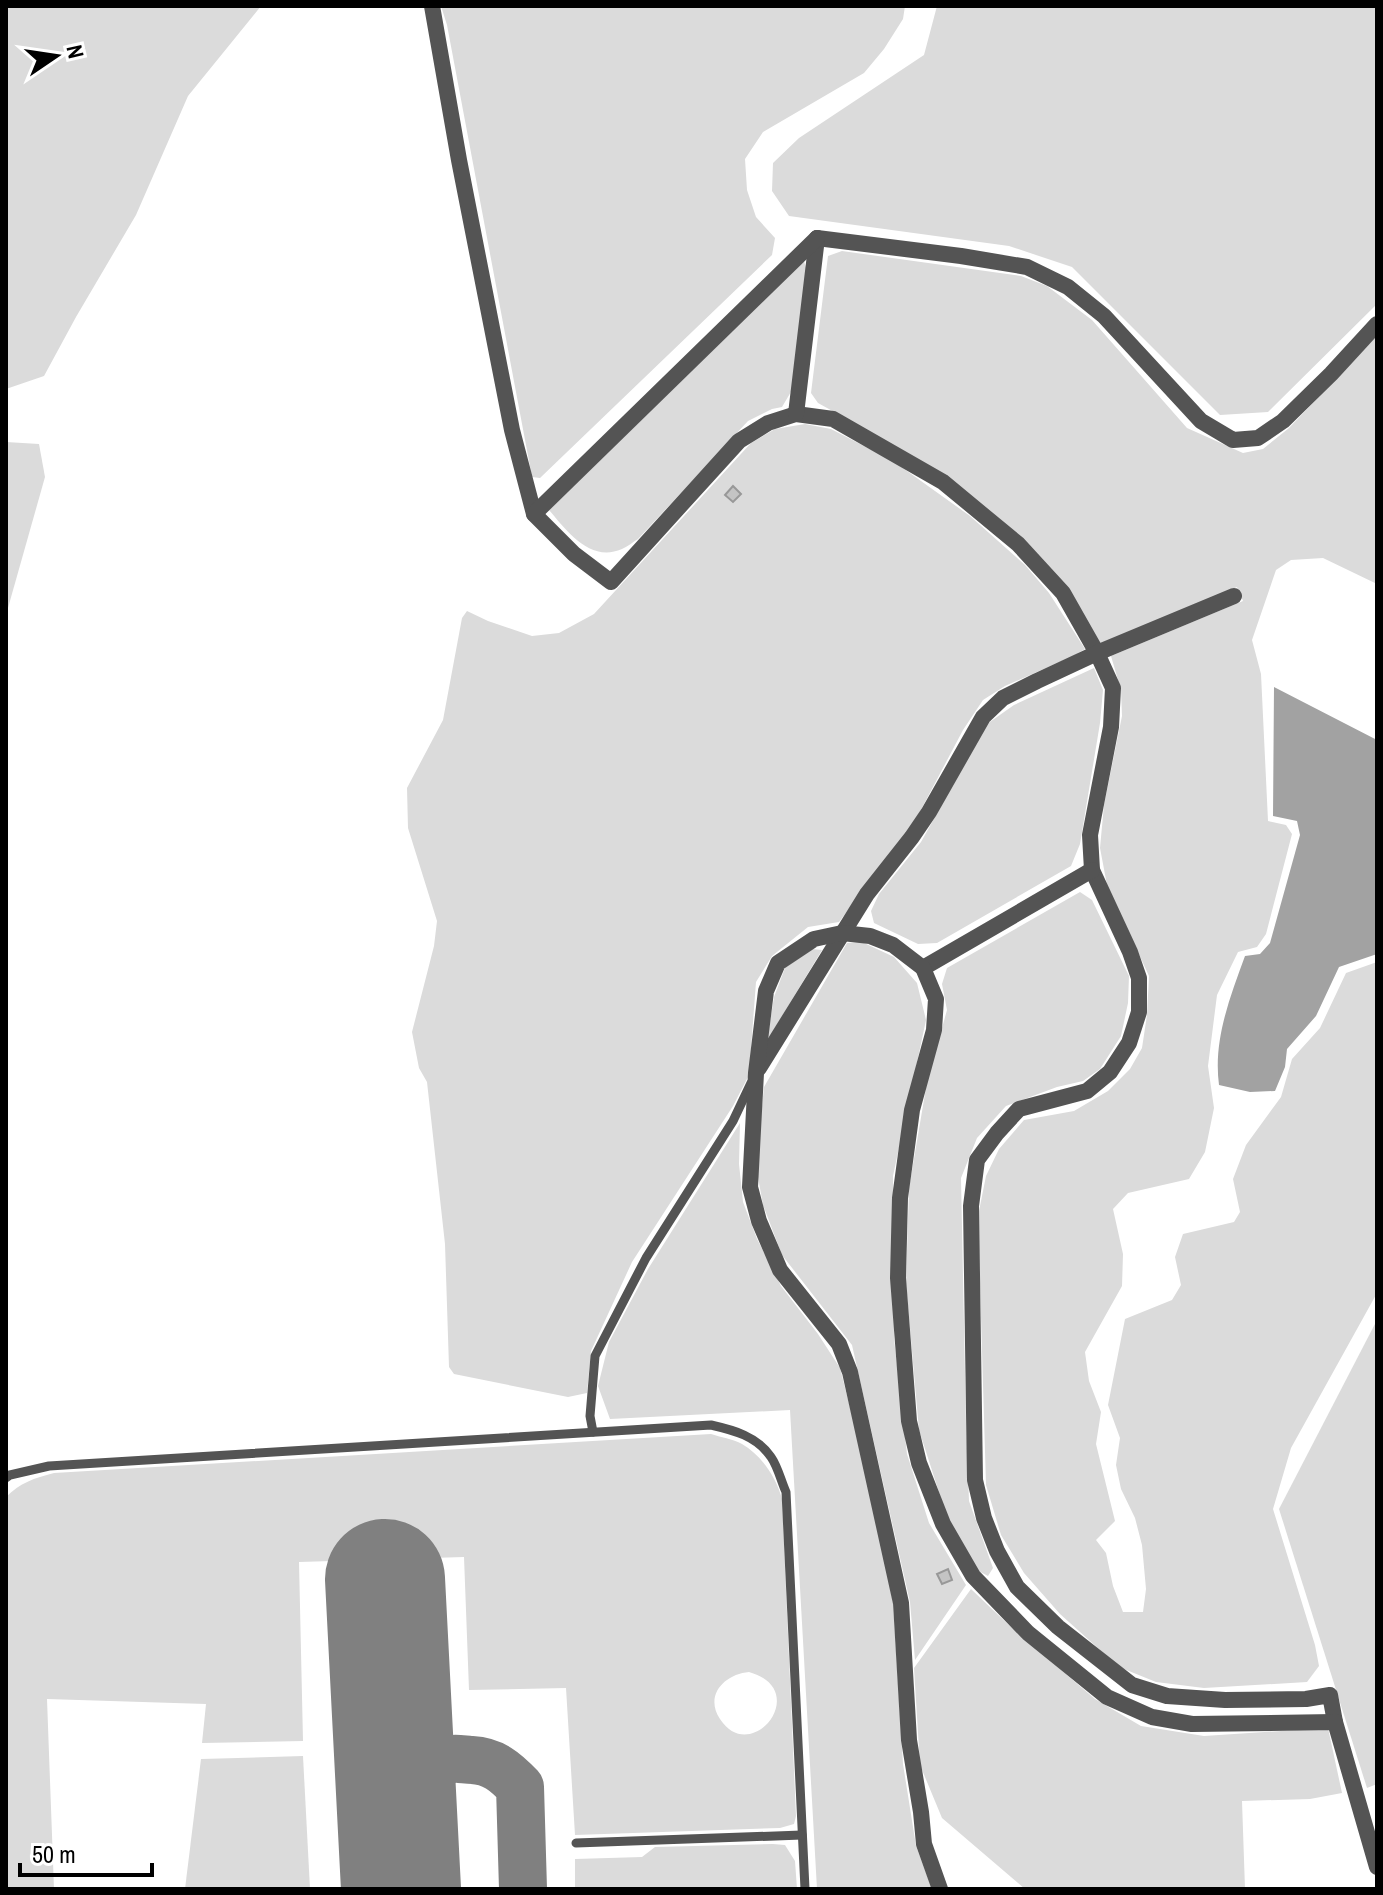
<svg xmlns="http://www.w3.org/2000/svg" width="1383" height="1895" viewBox="0 0 1383 1895" font-family="'Archivo Narrow',sans-serif">
	<style>
		.green { fill: #dbdbdb; fill-rule: evenodd }
		.water { fill: #a2a2a2 }
		.lines { fill: none; stroke-linecap: round; stroke-linejoin: round }
		.taxiway { stroke: #808080; stroke-width: 48 }
		.runway { stroke: #808080; stroke-width: 120 }
		.building { fill: #c4c4c4; stroke: #989898; stroke-width: 2 }
		.service { stroke: #545454; stroke-width: 9 }
		.minor { stroke: #545454; stroke-width: 16 }
	</style>
	<rect width="100%" height="100%" fill="#fff"/>
	<!-- green -->
	<g class="green">
		<path d="M6,6H261L188,96L136,215L76,317L44,376L6,389Z"/>
		<path d="M441,6H905L903,19L884,49L864,73L763,132L745,159L747,190L756,217L775,238L772,255L540,478L532,477L447,25Z"/>
		<path d="M937,6H1377V304L1268,412L1220,415L1072,267L1009,246L789,216L772,191L773,163L799,138L924,55Z"/>
		<path d="M842,251L1021,276L1047,286L1092,320L1187,428L1243,453L1263,449L1289,428L1377,336V584L1323,558L1291,560L1276,570L1252,640L1261,674L1268,821L1286,825L1292,834L1266,934L1257,947L1238,952L1217,995L1208,1066L1214,1108L1205,1152L1189,1179L1128,1193L1113,1209L1123,1254L1122,1286L1085,1352L1089,1381L1101,1412L1096,1444L1115,1521L1096,1540L1106,1553L1113,1586L1123,1612H1143L1146,1589L1142,1545L1135,1518L1121,1489L1116,1465L1120,1438L1108,1405L1125,1319L1172,1300L1181,1285L1175,1257L1183,1234L1234,1222L1240,1212L1233,1179L1246,1145L1281,1097L1292,1059L1320,1028L1346,973L1377,962V1293L1291,1448L1273,1509L1315,1645L1319,1666L1307,1682L1204,1688L1156,1682L1119,1667L1060,1614L1024,1573L1001,1535L986,1485L978,1216L986,1176L999,1149L1024,1120L1074,1111L1108,1091L1130,1069L1142,1048L1147,1015L1149,976L1107,885L1100,848L1104,805L1122,716L1121,690L1111,656L1243,601L1237,587L1100,644L1019,535L847,419L818,403L811,393L828,256Z"/>
		<path d="M804,261L806,268L795,385L782,407L772,409L748,421L638,539C633,542 627,547 622,549C590,563 567,531 549,510Z"/>
		<path d="M805,424L831,429L893,461L970,516L1025,565L1049,593L1085,649L1073,656L1005,686L983,700L963,730L915,821L839,922L808,927L772,956L756,982L749,1075L733,1106L632,1262L591,1351L587,1393L568,1397L454,1374L449,1367L445,1244L427,1082L419,1068L412,1032L434,946L437,921L408,828L407,788L443,720L462,618L467,611L488,621L532,636L559,633L594,614L751,443L775,429Z"/>
		<path d="M6,442L39,444L45,477L6,615Z"/>
		<path d="M1094,668L1103,690L1100,723L1080,844L1071,866L937,943L918,944L874,923L871,911L879,894L921,842L987,724L1014,705Z"/>
		<path d="M1080,892L1092,900L1129,976L1128,1003L1121,1036L1100,1069L1083,1081L1057,1087L1006,1106L977,1138L961,1178L966,1424L969,1501L993,1568L988,1576L975,1569L947,1517L919,1430L906,1283L909,1188L927,1082L947,1010L942,984L947,968Z"/>
		<path d="M862,942L894,957L917,983L926,1020L893,1176L894,1339L907,1454L929,1523L966,1585L915,1660L910,1602L852,1345L782,1255L763,1205L756,1166L764,1087L847,943Z"/>
		<path d="M811,949L822,950L767,1041L774,997L785,968Z"/>
		<path d="M740,1123L739,1164L743,1202L757,1239L781,1286L818,1334L840,1368L870,1486L893,1603L903,1764L916,1846L932,1889H817L790,1410L610,1419L598,1386L609,1342L648,1269Z"/>
		<path d="M1377,1320V1784L1367,1788L1279,1509Z"/>
		<path d="M711,1434C720,1437 733,1439 742,1444C762,1456 776,1477 782,1499L796,1816L794,1824L780,1828L575,1835L566,1688L469,1690L464,1557L299,1562L303,1741L202,1743L206,1704L47,1699L54,1889H6V1497C20,1483 34,1478 54,1473ZM749,1672C813,1690 751,1767 720,1719C704,1695 725,1674 749,1672Z"/>
		<path d="M971,1589L1013,1629L1095,1699L1141,1726L1204,1736L1328,1728L1342,1793L1310,1799L1242,1801L1245,1889H1025L942,1818L920,1765L914,1668Z"/>
		<path d="M303,1756L310,1889H185L201,1759Z"/>
		<path d="M773,1844L785,1845L795,1861L797,1889H575V1859L642,1857L655,1847Z"/>
	</g>
	<!-- water -->
	<path class="water" d="M1274,687L1377,740V954L1339,967L1316,1016L1287,1049L1285,1067L1275,1091L1250,1092L1219,1085C1213,1040 1230,997 1245,956L1260,954L1270,943L1300,835L1297,821L1273,816Z"/>
	<g class="lines">
		<!-- taxiway -->
		<path class="taxiway" d="M397,1819C407,1798 427,1764 452,1759C458,1758 466,1760 472,1760C493,1761 506,1772 520,1787L523,1889"/>
		<!-- runway -->
		<path class="runway" d="M385,1579L401,1889"/>
	</g>
	<!-- building -->
	<g class="building">
		<path d="M733,486L741,494L733,502L725,495Z"/>
		<path d="M948,1569L952,1580L942,1584L937,1574Z"/>
	</g>
	<g class="lines">
		<!-- service -->
		<g class="service">
			<path d="M593,1432L590,1416L595,1356L646,1258L733,1121L751,1083"/>
			<path d="M6,1478L10,1475L49,1466L711,1425C733,1430 757,1436 771,1457C778,1467 781,1481 786,1492L805,1889"/>
			<path d="M576,1843L802,1835"/>
		</g>
		<!-- minor -->
		<g class="minor">
			<path d="M432,6L459,160L512,430L534,514L574,554L611,582L739,441L768,423L796,414L833,419L943,482L1018,544L1063,593L1097,653L1113,688L1111,727L1090,835L1092,870L1130,952L1139,978V1012L1129,1043L1110,1072L1087,1091L1019,1109L997,1133L977,1160L971,1206L975,1480L984,1518L997,1551L1017,1587L1058,1627L1132,1685L1167,1696L1225,1700L1306,1699L1330,1695L1335,1722"/>
			<path d="M817,238L961,256L1027,267L1068,287L1104,316L1201,421L1233,440L1258,438L1283,421L1331,374L1377,324"/>
			<path d="M796,414L817,238"/>
			<path d="M534,514L817,238"/>
			<path d="M923,968L1092,870"/>
			<path d="M759,1068L867,894L912,837L929,812L983,717L1003,698L1037,681L1097,653L1234,596"/>
			<path d="M940,1889L924,1844L921,1812L909,1740L901,1603L850,1372L839,1344L780,1270L759,1221L750,1187L756,1073L766,991L778,963L814,939L842,933L870,936L893,945L923,968L936,999L934,1030L912,1110L900,1198L898,1278L909,1421L919,1463L943,1524L973,1576L1028,1633L1107,1697L1152,1717L1192,1724L1335,1722L1377,1867"/>
		</g>
	</g>
	<!-- border -->
	<rect width="1383" height="1895" fill="none" stroke="#000000" stroke-width="16"/>
	<!-- north arrow -->
	<g transform="translate(56 56) rotate(77)" stroke="#ffffff" stroke-width="6" paint-order="stroke">
	<path d="M0-6L14 30L0 20L-14 30Z" fill="#000000"/>
	<text y="-12" font-size="22" font-weight="bold" text-anchor="middle" fill="#000000">N</text>
	</g>
	<!-- scale -->
	<path d="M20 1863v12h132v-12" fill="none" stroke="#000000" stroke-width="4"/>
	<text x="32" y="1863" font-size="24" fill="#000000" stroke="#ffffff" stroke-width="6" paint-order="stroke">50 m</text>
</svg>
